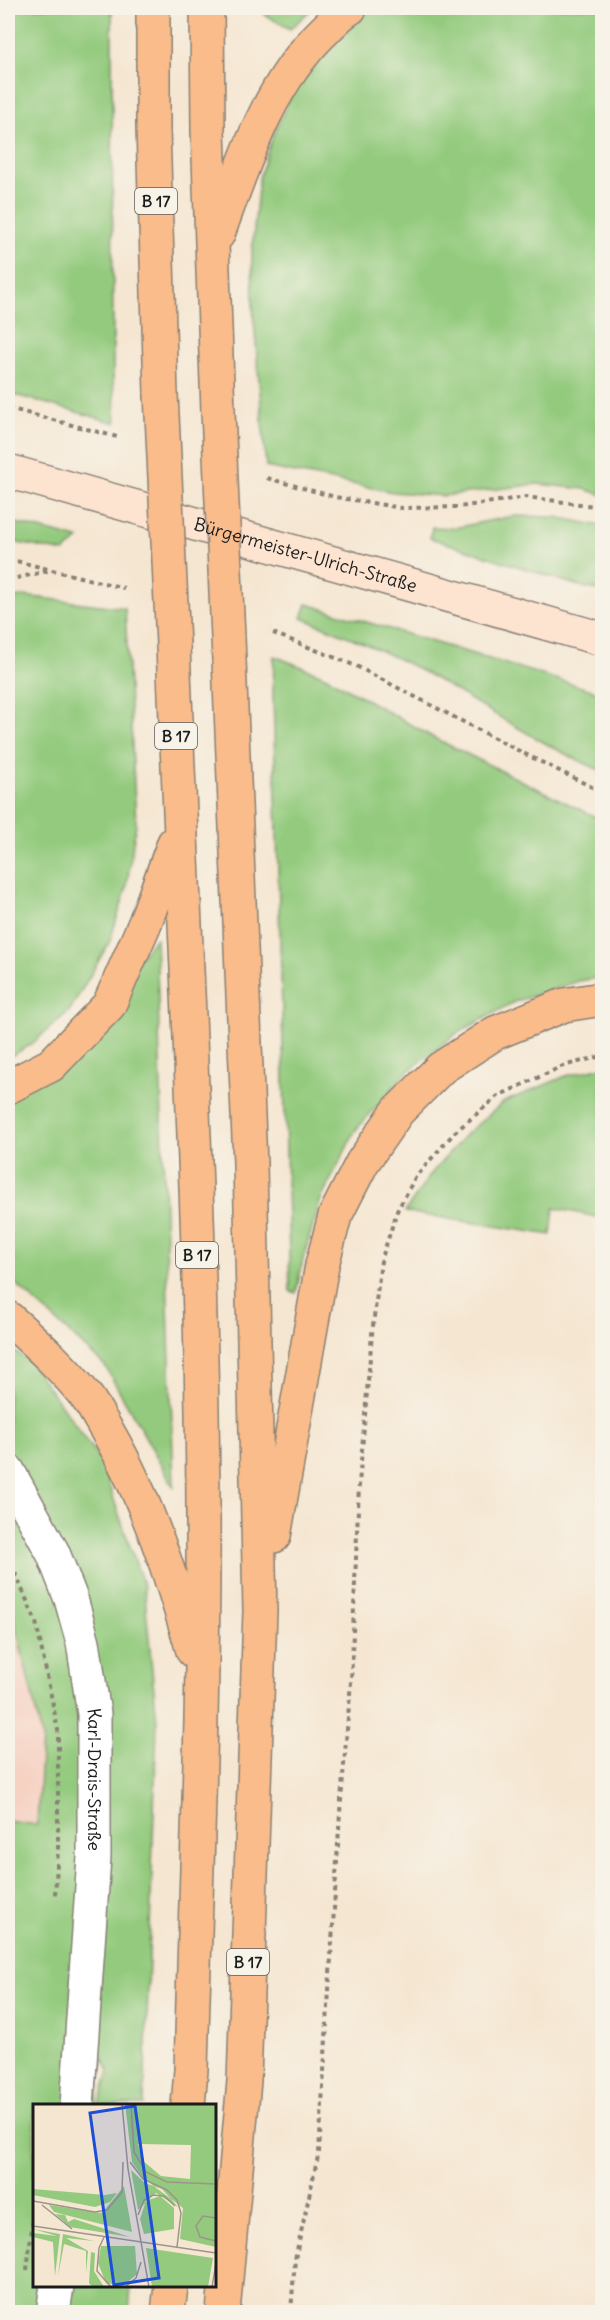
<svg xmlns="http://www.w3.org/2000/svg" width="610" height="2320" viewBox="0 0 610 2320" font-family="Delius,sans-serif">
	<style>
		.built { fill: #f6d2c3 }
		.green { fill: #93ca7d; stroke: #58734c; stroke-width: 1.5 }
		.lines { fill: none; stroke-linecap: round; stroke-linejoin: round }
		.minor-casing { stroke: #888176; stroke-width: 36 }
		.secondary-casing { stroke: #888176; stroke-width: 36 }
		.trunk-casing { stroke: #888176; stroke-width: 36 }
		.path { stroke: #888176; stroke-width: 4; stroke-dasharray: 4.5 4.5; stroke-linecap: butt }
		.minor { stroke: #fff; stroke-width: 33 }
		.secondary { stroke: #fde4d0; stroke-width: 33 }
		.trunk { stroke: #f9bc8a; stroke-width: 33 }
		.trunk-bridge-casing { stroke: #888176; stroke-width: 36; stroke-linecap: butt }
		.trunk-bridge { stroke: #f9bc8a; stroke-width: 33 }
		.labels { text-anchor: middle; stroke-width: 5; stroke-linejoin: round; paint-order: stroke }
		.shield { fill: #f7f3e8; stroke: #5e5c59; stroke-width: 1.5 }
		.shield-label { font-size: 16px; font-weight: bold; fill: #1c1c1c }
		.street-label { font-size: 18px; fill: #1c1c1c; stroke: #f7f3e8 }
		.inset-road { fill: none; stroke: #9e9589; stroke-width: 1.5 }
		.view { fill: #1d4ed8; fill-opacity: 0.15; stroke: #1d4ed8; stroke-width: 3 }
		.inset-edge { fill: none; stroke: #1c1c1c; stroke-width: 3 }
	</style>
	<rect width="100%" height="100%" fill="#f7f3e8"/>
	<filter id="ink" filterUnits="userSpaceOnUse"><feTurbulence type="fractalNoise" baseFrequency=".0167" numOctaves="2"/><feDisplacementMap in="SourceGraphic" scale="12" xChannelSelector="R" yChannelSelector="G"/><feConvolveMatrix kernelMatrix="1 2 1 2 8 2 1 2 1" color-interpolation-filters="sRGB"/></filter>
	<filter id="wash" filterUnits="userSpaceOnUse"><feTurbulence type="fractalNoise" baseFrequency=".008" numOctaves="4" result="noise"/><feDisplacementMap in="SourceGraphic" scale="24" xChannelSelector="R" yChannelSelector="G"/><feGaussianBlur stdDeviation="1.35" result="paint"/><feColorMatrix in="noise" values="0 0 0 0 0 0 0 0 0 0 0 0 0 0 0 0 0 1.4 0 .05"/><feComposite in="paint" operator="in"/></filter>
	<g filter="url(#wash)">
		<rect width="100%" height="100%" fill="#f5e6d1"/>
		<!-- built -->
		<path class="built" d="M8,1593L42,1737L37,1826L8,1821Z"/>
		<!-- green -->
		<g class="green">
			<path d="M8,8H112L113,379L116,423L8,393Z"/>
			<path d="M262,8H313L290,29L265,15Z"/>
			<path d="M372,8H602V495L585,489L537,484L444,496L393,492L266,467L253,308L252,251L259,178L272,138L292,93L353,20Z"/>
			<path d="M513,516L556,517L602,526V591L579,586L430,538L432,527L454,528Z"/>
			<path d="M8,521L79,539L64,552L8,541Z"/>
			<path d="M23,596L125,608L136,824L126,890L109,943L70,1010L32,1044L8,1058V600Z"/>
			<path d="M307,604L602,693V771C541,745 486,708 429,675C388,652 345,635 302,618Z"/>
			<path d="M274,656L325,676L434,738L602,820V977L579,981L514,1002L456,1034L405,1074L355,1131L321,1199L303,1259L296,1293L290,1291L273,695Z"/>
			<path d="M156,938L174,1487L105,1366L16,1284L8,1279V1103Z"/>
			<path d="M602,1067V1218L554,1208L551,1235L405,1212L430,1175L466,1134L504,1102L566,1076Z"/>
			<path d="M8,1347L30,1362L100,1459L144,1587L157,1722L144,2105H99L109,2071L103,2059L96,2105L34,2106V2286H131L129,2312H8V1821L37,1825L42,1737L8,1593Z"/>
		</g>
	</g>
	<g filter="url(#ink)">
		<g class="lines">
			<defs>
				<g id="minor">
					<path id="s1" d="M8,1471L53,1553L71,1599L83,1642L94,1714V1857L77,2106"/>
					<path d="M53,2312L57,2286"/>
				</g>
				<g id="secondary">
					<path id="s2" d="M8,471L602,639"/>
				</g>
				<g id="trunk">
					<path d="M153,8V127L161,394"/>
					<path d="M207,8L208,130L218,411"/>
					<path d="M218,234C245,160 268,84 326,29C334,21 341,13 350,8"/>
					<path d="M173,645C184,934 202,1223 203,1511C204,1698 196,1884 191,2070L188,2106"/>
					<path d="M8,1087L51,1065L109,1005L145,923L174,843"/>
					<path d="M8,1318C35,1342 66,1370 88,1399C96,1410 102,1423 109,1434C148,1502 171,1576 193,1651"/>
					<path d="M274,1536L322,1265L335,1216L362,1163L398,1111L441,1068L495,1033L564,1005L602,999"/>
					<path d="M168,2312L171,2286"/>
					<path d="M223,2312L244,2081L260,1611L250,1163L229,660"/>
				</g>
			</defs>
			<!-- minor casing -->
			<use href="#minor" class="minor-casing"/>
			<!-- secondary casing -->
			<use href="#secondary" class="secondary-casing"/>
			<!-- trunk casing -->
			<use href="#trunk" class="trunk-casing"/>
			<!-- path -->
			<g class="path">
				<path d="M8,408L117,437"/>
				<path d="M267,478L335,497L402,508L459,507L526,497L602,507"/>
				<path d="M8,559L124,588"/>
				<path d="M8,580L48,571"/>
				<path d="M273,633L356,666L525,754L602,792"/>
				<path d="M8,1556L36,1622L58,1730V1850L55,1895"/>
				<path d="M27,2270L34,2211"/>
				<path d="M291,2312L295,2259L319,2152L340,1812L351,1682L359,1484L372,1334L381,1261L397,1211L416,1176L455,1132L498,1096L563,1066L602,1056"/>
			</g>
			<!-- minor -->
			<use href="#minor" class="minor"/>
			<!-- secondary -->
			<use href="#secondary" class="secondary"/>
			<!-- trunk -->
			<use href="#trunk" class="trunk"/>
			<defs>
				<g id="trunk-bridge">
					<path d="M161,394L173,645"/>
					<path d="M218,411L229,660"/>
				</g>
			</defs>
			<!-- trunk-bridge casing -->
			<use href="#trunk-bridge" class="trunk-bridge-casing"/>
			<!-- trunk-bridge -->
			<use href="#trunk-bridge" class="trunk-bridge"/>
		</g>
	</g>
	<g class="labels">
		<!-- shield labels -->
		<g class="shield">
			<rect x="135" y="188" width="42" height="26" rx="4.5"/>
			<rect x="155" y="723" width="42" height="26" rx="4.5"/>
			<rect x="176" y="1242" width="42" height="26" rx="4.5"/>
			<rect x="227" y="1949" width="42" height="26" rx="4.5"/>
		</g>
		<g class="shield-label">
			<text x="156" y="207">B 17</text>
			<text x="176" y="742">B 17</text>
			<text x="197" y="1261">B 17</text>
			<text x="248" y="1968">B 17</text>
		</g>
		<!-- street labels -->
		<g class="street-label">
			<text dy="6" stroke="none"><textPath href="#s2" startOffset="309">Bürgermeister-Ulrich-Straße</textPath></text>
			<text dy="6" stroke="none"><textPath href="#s1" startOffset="326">Karl-Drais-Straße</textPath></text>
		</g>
	</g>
	<!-- overview -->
	<g transform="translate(33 2104)">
		<rect width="183" height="183" fill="#f5e6d1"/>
		<path d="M92,0H183V143L147,135L150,104L110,74L99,58ZM105,40L158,41L157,75L128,72L109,56ZM98,66L112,79L129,85L145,103L123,89L105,106ZM91,82L99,128L21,108L16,101L69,109ZM0,85L72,91L84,89L77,98L62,103L0,91ZM127,92L141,104V125L111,130L107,115L113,97ZM22,110L32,111L35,118L41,115L97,133L37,123ZM0,125L27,130L22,172L20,138L0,133V129L24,132ZM30,130L61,137L33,134L55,147L53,169V147L31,140L25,172ZM68,142H102L104,170L90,182L73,179L65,159ZM113,144L180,154L175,183H119ZM58,148L62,149L61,167L71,183H59L56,179Z" fill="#93ca7d" fill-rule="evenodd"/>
		<path class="inset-road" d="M89,0L95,65L116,183M98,0L101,48L113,68L134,78L183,80M97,58L110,75L134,86L144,96L148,109L144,143M0,97L62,108L74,106L89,88L90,58M9,101L39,125M105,111L111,96L120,91L131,92L142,102M183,114L170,112L163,122L167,133L183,137M0,122L183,149M71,133L66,144L64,167L78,183M92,183L103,174L108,158M179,183L183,159"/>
		<path class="view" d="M102,2L126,174L81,181L57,9Z"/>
		<rect width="183" height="183" class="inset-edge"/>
	</g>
	<!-- margin -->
	<rect width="610" height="2320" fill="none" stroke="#f7f3e8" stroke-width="30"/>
</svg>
